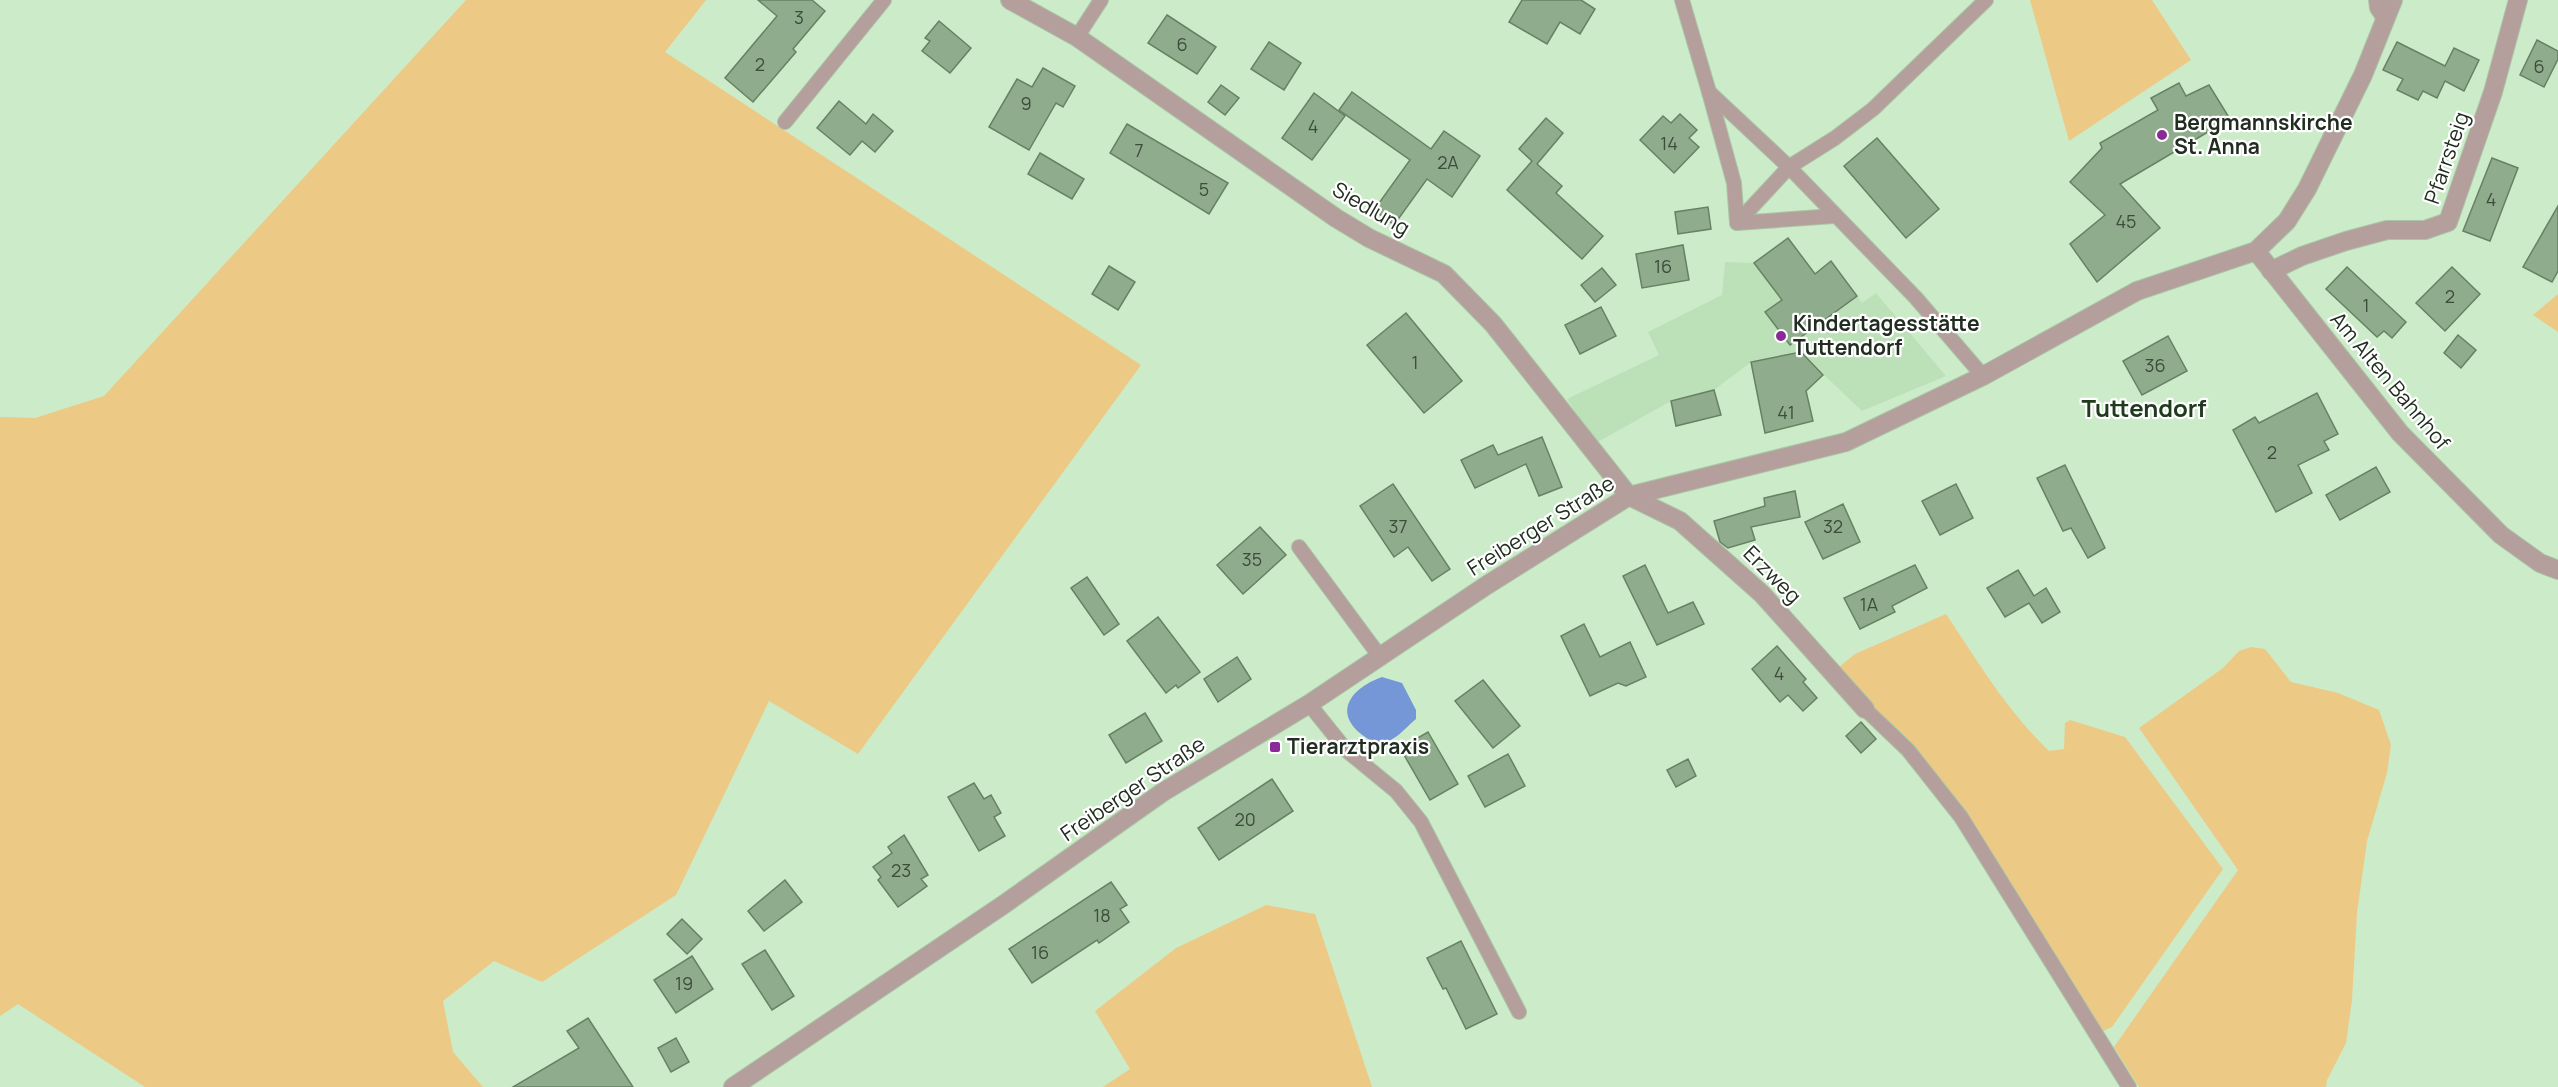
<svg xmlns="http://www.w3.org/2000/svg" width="2558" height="1087" viewBox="0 0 2558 1087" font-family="Manrope,sans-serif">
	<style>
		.built { fill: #bce1b8 }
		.green { fill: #edc986 }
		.water { fill: #7597d8 }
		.building { fill: #8fad8c; stroke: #668263; stroke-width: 1.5 }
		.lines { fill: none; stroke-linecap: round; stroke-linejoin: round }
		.service-casing { stroke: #aac5a6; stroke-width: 16 }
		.minor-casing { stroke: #aac5a6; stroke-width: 20 }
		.tertiary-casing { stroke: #aac5a6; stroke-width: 20 }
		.service { stroke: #b59f9d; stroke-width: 14 }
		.minor { stroke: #b59f9d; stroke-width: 18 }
		.tertiary { stroke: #b59f9d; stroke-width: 18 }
		.poi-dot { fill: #892b96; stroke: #fff; stroke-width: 2 }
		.labels { text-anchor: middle; stroke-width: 4.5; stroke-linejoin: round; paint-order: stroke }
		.number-label { font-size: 18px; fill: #3c4d3b }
		.poi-label { font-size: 21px; font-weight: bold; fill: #212d20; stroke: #fff; text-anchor: start }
		.street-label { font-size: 21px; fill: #212d20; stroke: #fff }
		.quarter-label { font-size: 24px; font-weight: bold; fill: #203a1e; stroke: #fff }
	</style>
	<rect width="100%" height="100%" fill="#ccebc8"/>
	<!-- built -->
	<path class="built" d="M1788,238L1815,273L1831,261L1862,303L1876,293L1946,376L1862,411L1800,352L1751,362L1714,390L1671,401L1596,443L1567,399L1659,355L1648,332L1722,295L1725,262L1754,263Z"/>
	<!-- green -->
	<g class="green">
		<path d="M466,0H706L665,52L1141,365L858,754L769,701L676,895L542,982L494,961L443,1001L453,1052L483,1087H145L18,1004L0,1016V417L35,418L104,396Z"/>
		<path d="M2030,0H2152L2191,60L2069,141Z"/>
		<path d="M2558,294V332L2533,315Z"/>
		<path d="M1946,614C1978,662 2007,711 2049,751L2064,749L2065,723L2070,720L2125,737L2223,869L2112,1027L2103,1031L2040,937L1974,828L1859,697L1839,667L1855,654Z"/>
		<path d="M2251,647L2265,649L2291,682L2338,693L2379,710L2391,745L2387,773L2367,841L2357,913L2352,1000L2346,1043L2327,1080L2326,1087H2139L2114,1047L2238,870L2139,728L2223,668L2239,651Z"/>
		<path d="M1266,905L1315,914L1372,1087H1103L1130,1069L1095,1011L1176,948Z"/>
	</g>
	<!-- water -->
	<path class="water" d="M1382,677L1402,683L1416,710V719C1406,727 1395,742 1381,743C1373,743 1366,738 1361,734C1332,710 1354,687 1382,677Z"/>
	<!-- building -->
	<g class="building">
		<path d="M758,0H812L825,11L793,49L796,52L753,102L725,78L777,16Z"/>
		<path d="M1522,0H1581L1595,9L1580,34L1560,22L1547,44L1509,22Z"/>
		<path d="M1167,15L1216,47L1197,74L1148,43Z"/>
		<path d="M939,21L971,48L950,73L922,51L930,41L925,38Z"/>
		<path d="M2537,40L2558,51V59L2544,87L2520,75Z"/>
		<path d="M1269,42L1301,63L1284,90L1251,69Z"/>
		<path d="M2397,42L2445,66L2454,48L2479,60L2464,91L2445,81L2437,98L2423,91L2418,100L2397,90L2403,79L2383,70Z"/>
		<path d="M1043,68L1075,86L1063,107L1056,103L1029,150L989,127L1017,79L1032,87Z"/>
		<path d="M2179,83L2186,96L2209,85L2230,119L2120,184L2160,228L2097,282L2070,244L2105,215L2070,182L2102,148L2100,143L2158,110L2151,98Z"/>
		<path d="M1221,85L1239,98L1225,115L1208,102Z"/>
		<path d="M1352,92L1431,149L1444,131L1480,156L1452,197L1427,179L1394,225L1374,210L1410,160L1339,110Z"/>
		<path d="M1314,93L1345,116L1312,160L1282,138Z"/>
		<path d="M839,101L866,124L873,114L893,131L875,152L862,141L850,155L817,128Z"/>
		<path d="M1680,114L1697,130L1689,138L1699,147L1674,173L1640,140L1663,116L1671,123Z"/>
		<path d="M1546,118L1563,133L1537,164L1562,186L1556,193L1603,236L1582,259L1507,190L1532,161L1519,149Z"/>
		<path d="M1127,124L1228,183L1209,214L1110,153Z"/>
		<path d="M1877,138L1939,209L1906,238L1844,166Z"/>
		<path d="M1040,153L1084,179L1072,199L1028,174Z"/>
		<path d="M2492,158L2518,168L2490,241L2463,231Z"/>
		<path d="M2558,206V271L2552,282L2523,267Z"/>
		<path d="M1708,207L1711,229L1678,234L1675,212Z"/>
		<path d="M1788,238L1815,274L1831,261L1857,296L1790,345L1765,312L1782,300L1754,263Z"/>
		<path d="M1683,245L1689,280L1642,288L1636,254Z"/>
		<path d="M1109,266L1135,282L1118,310L1092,294Z"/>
		<path d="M2347,267L2406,322L2392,338L2384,331L2377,337L2326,289Z"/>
		<path d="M2452,267L2480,294L2445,331L2416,303Z"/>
		<path d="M1602,268L1616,285L1595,302L1581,285Z"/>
		<path d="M1601,307L1616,336L1580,354L1565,325Z"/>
		<path d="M1406,313L1462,381L1424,413L1367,345Z"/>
		<path d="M2458,335L2476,350L2461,368L2444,353Z"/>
		<path d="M2168,336L2187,371L2142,395L2123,361Z"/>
		<path d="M1801,352L1823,375L1806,391L1813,421L1765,433L1751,362Z"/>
		<path d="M1714,390L1721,415L1676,426L1671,401Z"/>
		<path d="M2317,393L2338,434L2324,441L2329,450L2298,465L2312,493L2276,512L2233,430L2255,417L2259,423Z"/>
		<path d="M1542,437L1562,487L1539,496L1526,464L1475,488L1461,460L1493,445L1498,455Z"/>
		<path d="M2065,465L2105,548L2088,558L2071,528L2063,531L2037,478Z"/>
		<path d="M2376,467L2390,492L2340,520L2326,495Z"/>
		<path d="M1393,484L1450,569L1432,581L1408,547L1394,557L1360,506Z"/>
		<path d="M1956,484L1973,518L1940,535L1922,501Z"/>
		<path d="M1795,491L1800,517L1751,527L1755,540L1728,548L1720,542L1714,521L1765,506L1764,498Z"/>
		<path d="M1843,504L1860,542L1823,559L1805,522Z"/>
		<path d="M1260,527L1286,555L1243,594L1217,565Z"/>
		<path d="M1645,565L1668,613L1693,602L1704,624L1657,645L1623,576Z"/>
		<path d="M1915,565L1927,588L1892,606L1895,612L1860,629L1844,598Z"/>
		<path d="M2018,570L2034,596L2046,588L2060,612L2042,623L2029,603L2005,617L1987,588Z"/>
		<path d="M1087,577L1119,624L1104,635L1071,588Z"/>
		<path d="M1158,617L1200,672L1178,688L1176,685L1166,693L1127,641Z"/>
		<path d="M1584,624L1600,657L1630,642L1646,677L1626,686L1618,683L1590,696L1561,636Z"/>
		<path d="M1777,646L1806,679L1803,682L1817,698L1803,711L1788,695L1780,702L1752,669Z"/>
		<path d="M1237,657L1251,679L1218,702L1204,679Z"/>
		<path d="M1483,680L1520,726L1493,748L1455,701Z"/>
		<path d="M1145,713L1162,741L1126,763L1109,735Z"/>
		<path d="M1861,722L1876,739L1861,753L1846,736Z"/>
		<path d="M1428,732L1458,784L1430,800L1400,748Z"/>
		<path d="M1508,754L1525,786L1485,807L1468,776Z"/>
		<path d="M1688,759L1696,776L1676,787L1667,770Z"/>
		<path d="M1272,779L1293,811L1219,860L1198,828Z"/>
		<path d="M974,783L984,799L991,795L1001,813L994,817L1005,836L979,851L948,797Z"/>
		<path d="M904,835L928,875L921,879L927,886L898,907L878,880L881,877L873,867L892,853L888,847Z"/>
		<path d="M785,880L802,902L764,931L748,911Z"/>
		<path d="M1111,882L1127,905L1120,909L1129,922L1099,943L1097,940L1032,983L1009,949Z"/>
		<path d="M682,919L702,939L687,954L667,934Z"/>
		<path d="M1461,941L1497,1014L1466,1029L1446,988L1443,989L1427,958Z"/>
		<path d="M765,950L794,996L772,1010L742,964Z"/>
		<path d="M692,956L713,989L676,1013L654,980Z"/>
		<path d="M588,1018L633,1087H513L579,1048L567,1031Z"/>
		<path d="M676,1038L689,1062L671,1072L658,1048Z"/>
	</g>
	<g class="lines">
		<defs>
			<g id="service">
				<path d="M1682,0L1709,92L1789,167L1916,298L1983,376"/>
				<path d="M2376,0L2377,8L2385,20"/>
				<path d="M1077,37L1101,0"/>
				<path d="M1709,92L1734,183L1737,223"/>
				<path d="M785,122L884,0"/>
				<path d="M1834,216L1737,223L1789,167L1835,138L1873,109L1986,0"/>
				<path d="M1299,547L1381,658"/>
				<path d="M1309,704L1346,750L1396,791L1421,822L1519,1012"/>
				<path d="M1865,709L1908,750L1961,817L2129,1087"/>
			</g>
			<g id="minor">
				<path d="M1010,0L1077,37L1336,218L1369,238L1444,274L1493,324L1629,496L1680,521L1762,594L1865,709"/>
				<path d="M2256,251L2400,433L2501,535L2540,563L2558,570"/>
				<path d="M2271,271L2302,256L2346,241L2387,230H2425L2448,222L2493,92L2518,0"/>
			</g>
			<path id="tertiary" d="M733,1087L1003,905L1163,792L1309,704L1487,585L1629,496L1846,442L1983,376L2137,291L2256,251L2287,221L2307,189L2363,75L2393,0"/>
		</defs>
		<!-- service casing -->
		<use href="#service" class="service-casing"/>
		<!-- minor casing -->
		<use href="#minor" class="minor-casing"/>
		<!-- tertiary casing -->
		<use href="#tertiary" class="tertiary-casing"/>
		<!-- service -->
		<use href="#service" class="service"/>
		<!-- minor -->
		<use href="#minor" class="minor"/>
		<!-- tertiary -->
		<use href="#tertiary" class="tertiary"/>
	</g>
	<!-- markers -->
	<g class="poi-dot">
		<circle cx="2162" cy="135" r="6"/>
		<circle cx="1781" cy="336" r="6"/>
		<rect x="1269" y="741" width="12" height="12" rx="3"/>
	</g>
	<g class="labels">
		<!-- number labels -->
		<g class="number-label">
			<text x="799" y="24">3</text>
			<text x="1182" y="51">6</text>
			<text x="760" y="71">2</text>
			<text x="2539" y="73">6</text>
			<text x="1026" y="110">9</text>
			<text x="1313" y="133">4</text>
			<text x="1669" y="150">14</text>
			<text x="1139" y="157">7</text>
			<text x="1448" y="169">2A</text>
			<text x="1204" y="196">5</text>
			<text x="2491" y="206">4</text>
			<text x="2126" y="228">45</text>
			<text x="1663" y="273">16</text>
			<text x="2450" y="303">2</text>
			<text x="2366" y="312">1</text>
			<text x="1415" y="369">1</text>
			<text x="2155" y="372">36</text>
			<text x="1786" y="419">41</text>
			<text x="2272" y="459">2</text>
			<text x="1398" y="533">37</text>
			<text x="1833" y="533">32</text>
			<text x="1252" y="566">35</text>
			<text x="1869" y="611">1A</text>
			<text x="1779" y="680">4</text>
			<text x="1245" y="826">20</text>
			<text x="901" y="877">23</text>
			<text x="1102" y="922">18</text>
			<text x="1040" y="959">16</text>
			<text x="684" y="990">19</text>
		</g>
		<!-- poi labels -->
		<g class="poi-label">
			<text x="2174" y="130">Bergmannskirche<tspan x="2174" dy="24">St. Anna</tspan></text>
			<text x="1793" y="331">Kindertagesstätte<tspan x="1793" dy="24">Tuttendorf</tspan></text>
			<text x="1287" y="754">Tierarztpraxis</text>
		</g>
		<!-- street labels -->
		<g class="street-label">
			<text transform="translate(2447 158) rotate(-71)" y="7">Pfarrsteig</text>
			<text transform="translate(1371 209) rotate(30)" y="7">Siedlung</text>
			<text transform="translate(2390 381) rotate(50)" y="7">Am Alten Bahnhof</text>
			<text transform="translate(1541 526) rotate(-32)" y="7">Freiberger Straße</text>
			<text transform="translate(1772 575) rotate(45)" y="7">Erzweg</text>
			<text transform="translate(1133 789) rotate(-34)" y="7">Freiberger Straße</text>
		</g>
		<!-- quarter labels -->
		<g class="quarter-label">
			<text x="2144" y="417">Tuttendorf</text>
		</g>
	</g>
</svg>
